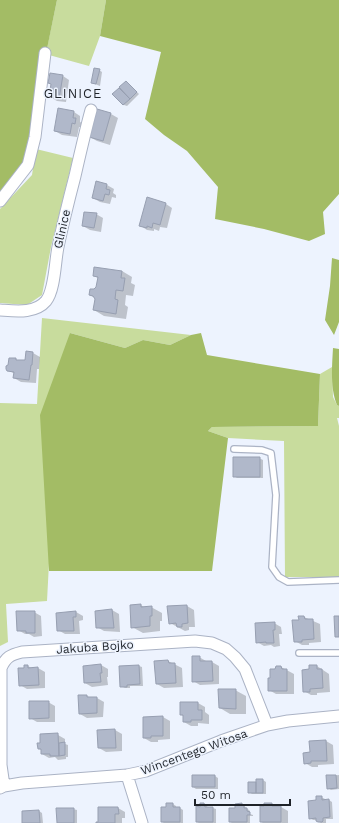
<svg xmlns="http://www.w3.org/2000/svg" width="339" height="823" viewBox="0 0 339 823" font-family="'Work Sans',sans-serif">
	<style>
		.green { fill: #c8dc9d }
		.forest { fill: #a3bc65 }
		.shadow { fill: #0003 }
		.building { fill: #b0b8ca; stroke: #979fb1 }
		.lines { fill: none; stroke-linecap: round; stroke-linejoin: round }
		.service-casing { stroke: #abb3c5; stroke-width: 8 }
		.minor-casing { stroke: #abb3c5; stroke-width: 13 }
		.service { stroke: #fff; stroke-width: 5.5 }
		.minor { stroke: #fff; stroke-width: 11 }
		.labels { text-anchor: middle; stroke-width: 3; stroke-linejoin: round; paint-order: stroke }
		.street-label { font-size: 12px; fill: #1f2329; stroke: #edf3fe }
		.neighbourhood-label { font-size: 13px; letter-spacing: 1px; fill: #1f2329; stroke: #edf3fe }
	</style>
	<rect width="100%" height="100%" fill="#edf3fe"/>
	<path class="green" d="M 57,0 L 106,0 L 100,36 L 89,66 L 49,55 L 47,48 Z
		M 36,149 L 73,158 L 51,247 L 42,295 L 27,305 L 0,303 L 0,209 L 32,175 Z
		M 42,318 L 191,335 L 170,345 L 143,340 L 125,348 L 70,333 L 49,563 L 47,601 L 6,604 L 8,642 L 0,646 L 0,403 L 37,404 Z
		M 332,367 L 333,397 L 337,405 L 339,406 L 339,418 L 337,418 L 339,426 L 339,577 L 285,577 L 284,441 L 228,438 L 208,431 L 212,427 L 318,426 L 320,374 Z"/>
	<path class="forest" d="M 0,0 L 57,0 L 24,161 L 0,192 Z
		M 106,0 L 339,0 L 339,194 L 323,212 L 325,234 L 309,241 L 264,229 L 215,219 L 218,187 L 187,151 L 164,135 L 145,119 L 161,52 L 100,36 Z
		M 332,258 L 339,260 L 339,322 L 334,335 L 325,320 L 330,286 Z
		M 70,333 L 125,348 L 143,340 L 170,345 L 191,335 L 201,333 L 207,355 L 320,374 L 318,426 L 212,427 L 208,431 L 228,438 L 212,571 L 49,571 L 40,415 Z
		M 333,348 L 339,349 L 339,406 L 337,405 C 330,388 332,367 333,348 Z"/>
	<path class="shadow" d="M 99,70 L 102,72 L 100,86 L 92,83 Z
		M 63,76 L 69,80 L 66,102 L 57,101 L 50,97 Z
		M 126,82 L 129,84 L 139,94 L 127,106 L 124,105 L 114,94 Z
		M 98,110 L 111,114 L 118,118 L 110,145 L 97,141 L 90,137 Z
		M 74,112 L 80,116 L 80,122 L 82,123 L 82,127 L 79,127 L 77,137 L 62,135 L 55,131 Z
		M 107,185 L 114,189 L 113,193 L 116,195 L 116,198 L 112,197 L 110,204 L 100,202 L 93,198 Z
		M 166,204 L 172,208 L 167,228 L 160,227 L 159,231 L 154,229 L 154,231 L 147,230 L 141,226 Z
		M 96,214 L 103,218 L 101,232 L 90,230 L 83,226 Z
		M 122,271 L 132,277 L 131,283 L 135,285 L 133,296 L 126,295 L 125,305 L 128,307 L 126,319 L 104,316 L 94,310 L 95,298 L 90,295 L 97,287 L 98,278 L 94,276 Z
		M 33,353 L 40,357 L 39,369 L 37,369 L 36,383 L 21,382 L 14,378 L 15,374 L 8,370 L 16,359 L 18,361 L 26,362 Z
		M 259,458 L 263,460 L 263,478 L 237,478 L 234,476 Z
		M 141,605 L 145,608 L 151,607 L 162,613 L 162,621 L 160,621 L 160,631 L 143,633 L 132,627 Z
		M 187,606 L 194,610 L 195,627 L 189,627 L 189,630 L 185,631 L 170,623 Z
		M 112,610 L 119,614 L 120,632 L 104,631 L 97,627 L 96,611 Z
		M 34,612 L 41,616 L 42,636 L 34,637 L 29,634 L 25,634 L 18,630 Z
		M 76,612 L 83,616 L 83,620 L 79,621 L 80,634 L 65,634 L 58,630 Z
		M 299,617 L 304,617 L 320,624 L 321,642 L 309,643 L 309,645 L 302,645 L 295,641 L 300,621 Z
		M 274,623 L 281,627 L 282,634 L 279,634 L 280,646 L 274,647 L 271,645 L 264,646 L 257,642 Z
		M 199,657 L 206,661 L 206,662 L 212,662 L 219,666 L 219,684 L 200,685 L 193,681 Z
		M 168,661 L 182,668 L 183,687 L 164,688 L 157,684 Z
		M 101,665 L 108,669 L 108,677 L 107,677 L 108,685 L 92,687 L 85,683 Z
		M 28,666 L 33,669 L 38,668 L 45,672 L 45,688 L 27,689 L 20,685 L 25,669 Z
		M 139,666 L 142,667 L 143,686 L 130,686 L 130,688 L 125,688 L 121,686 Z
		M 317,666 L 329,674 L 330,692 L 317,693 L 317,695 L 311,695 L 304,691 L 310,670 Z
		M 281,667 L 294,674 L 294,694 L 276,694 L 269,690 Z
		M 235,690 L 246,696 L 246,714 L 230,714 L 220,708 Z
		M 87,696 L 91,698 L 97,698 L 104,702 L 103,717 L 87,718 L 80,714 Z
		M 48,702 L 55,706 L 55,722 L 37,722 L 30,718 Z
		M 181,703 L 198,703 L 205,707 L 205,712 L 209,715 L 209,724 L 198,723 L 198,726 L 191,726 L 184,722 L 184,716 L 181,715 Z
		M 163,717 L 170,721 L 170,739 L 158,740 L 158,742 L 151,742 L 144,738 Z
		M 115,730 L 122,734 L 122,751 L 106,752 L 99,748 Z
		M 41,735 L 58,735 L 65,739 L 65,744 L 68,745 L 68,757 L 66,757 L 66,759 L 58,760 L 55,757 L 49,758 L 42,754 L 42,750 L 39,749 L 41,744 Z
		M 326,741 L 333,745 L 334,764 L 318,765 L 318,767 L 312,767 L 305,763 L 311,753 Z
		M 339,775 L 339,789 L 331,790 L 328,788 L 327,776 Z
		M 215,776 L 218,778 L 218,789 L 196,789 L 193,787 Z
		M 263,780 L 266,782 L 266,794 L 252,794 L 249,792 Z
		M 321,797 L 325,799 L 325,801 L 329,800 L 332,802 L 333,819 L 326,819 L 326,823 L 321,823 L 317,821 L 317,820 L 313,820 L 310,818 L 317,801 Z
		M 173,804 L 176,806 L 176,808 L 180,808 L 183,810 L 183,823 L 164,823 L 162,822 L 167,808 Z
		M 204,804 L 207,806 L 208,808 L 213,808 L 216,809 L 216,823 L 199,823 L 197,822 L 201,808 Z
		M 242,804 L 250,811 L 250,814 L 253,815 L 253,816 L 250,816 L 250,823 L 232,823 L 230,822 Z
		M 272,804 L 278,807 L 281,807 L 288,811 L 288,823 L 263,823 L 261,822 Z
		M 99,808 L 118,808 L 125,812 L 125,818 L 122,818 L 122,823 L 97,823 L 99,823 Z
		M 73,809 L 77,810 L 77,823 L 58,823 Z
		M 39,811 L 42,813 L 43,823 L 23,823 L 23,812 Z"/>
	<path class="building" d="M 94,68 L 100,69 L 96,84 L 91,83 Z
		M 50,73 L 63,75 L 59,99 L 49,97 L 51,84 L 48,83 Z
		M 126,81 L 137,92 L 130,99 L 119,87 Z
		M 119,88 L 130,99 L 123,105 L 112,94 Z
		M 58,108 L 74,111 L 73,118 L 76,118 L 75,124 L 72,123 L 70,134 L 54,131 Z
		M 97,109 L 111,113 L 103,141 L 89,137 Z
		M 96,181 L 107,184 L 106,189 L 110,190 L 109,195 L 105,194 L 103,201 L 92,198 Z
		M 147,197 L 166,203 L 160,225 L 153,223 L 152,228 L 147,226 L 147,228 L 139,226 Z
		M 84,212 L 97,213 L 94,228 L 82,226 Z
		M 94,267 L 122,271 L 121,278 L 125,278 L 123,291 L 116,290 L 115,299 L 118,300 L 116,314 L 93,310 L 95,299 L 93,296 L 89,295 L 90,289 L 94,289 L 96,287 L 98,277 L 93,276 Z
		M 26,351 L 33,352 L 32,365 L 31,365 L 29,380 L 13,378 L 14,372 L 7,371 L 6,369 L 6,366 L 8,365 L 9,358 L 16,358 L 16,360 L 25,360 Z
		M 233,457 L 260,457 L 260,477 L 233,477 Z
		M 141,604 L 141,607 L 152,606 L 152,616 L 150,616 L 150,626 L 131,628 L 130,605 Z
		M 187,605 L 188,623 L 182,624 L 182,627 L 177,627 L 176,623 L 169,624 L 167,606 Z
		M 112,609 L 114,628 L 96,628 L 95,611 Z
		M 16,611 L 35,611 L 35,633 L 26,633 L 26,631 L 17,631 Z
		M 76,611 L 76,617 L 73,617 L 74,631 L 57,631 L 56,613 Z
		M 298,616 L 304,616 L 305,619 L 313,619 L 314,639 L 302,640 L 302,642 L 294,642 L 292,620 L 299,620 Z
		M 334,616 L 339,616 L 339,637 L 335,637 Z
		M 275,622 L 275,630 L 273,630 L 274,643 L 266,643 L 266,642 L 256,643 L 255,623 Z
		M 192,656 L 200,656 L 200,661 L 212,661 L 213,681 L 192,682 Z
		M 168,660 L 169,663 L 175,663 L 176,683 L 156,684 L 154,661 Z
		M 101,664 L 102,673 L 100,673 L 101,682 L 84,683 L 83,666 Z
		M 24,665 L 28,665 L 28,668 L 38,667 L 39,685 L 19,686 L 18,668 L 24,668 Z
		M 139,665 L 140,684 L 127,685 L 127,687 L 120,687 L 119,666 Z
		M 309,665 L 317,665 L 317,669 L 322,669 L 323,688 L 310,689 L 310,692 L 303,692 L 302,670 L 309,669 Z
		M 276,666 L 281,666 L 282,669 L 287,669 L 287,691 L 268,691 L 268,678 L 270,678 L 270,669 L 275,669 Z
		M 218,689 L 236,689 L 236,709 L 219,708 Z
		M 78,695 L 87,695 L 87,697 L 97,697 L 97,713 L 79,714 Z
		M 29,701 L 49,701 L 49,718 L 29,719 Z
		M 180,702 L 198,702 L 198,710 L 202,710 L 202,720 L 191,720 L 191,722 L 183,722 L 183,715 L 180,715 Z
		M 163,716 L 163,736 L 151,736 L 151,738 L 143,738 L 143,717 Z
		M 115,729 L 116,748 L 98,748 L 97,730 Z
		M 58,733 L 59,756 L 50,756 L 50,754 L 41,754 L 41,749 L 38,749 L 37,743 L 40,743 L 40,734 Z
		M 326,740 L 327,761 L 311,761 L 311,763 L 304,764 L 303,753 L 310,752 L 309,741 Z
		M 65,742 L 65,755 L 59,756 L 59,743 Z
		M 192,775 L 215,775 L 215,787 L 192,787 Z
		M 326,775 L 336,775 L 337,788 L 327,789 Z
		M 256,779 L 263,779 L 263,793 L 256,793 Z
		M 248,782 L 256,782 L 256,793 L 248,793 Z
		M 316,796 L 322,796 L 322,800 L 329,799 L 330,817 L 323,818 L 323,821 L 322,822 L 318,822 L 316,821 L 316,818 L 309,819 L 308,801 L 316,800 Z
		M 166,803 L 173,803 L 173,807 L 180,807 L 180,822 L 161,822 L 161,807 L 166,807 Z
		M 200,803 L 204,803 L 205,807 L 213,807 L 213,822 L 196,822 L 196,806 L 200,807 Z
		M 242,803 L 242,805 L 244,805 L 244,808 L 247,808 L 247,811 L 250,812 L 250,815 L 247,815 L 247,822 L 229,822 L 229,808 L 235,808 L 235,804 Z
		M 264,803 L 272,803 L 272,806 L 281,806 L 281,822 L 260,822 L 260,806 L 264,806 Z
		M 98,807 L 118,807 L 119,814 L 115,814 L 115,823 L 96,823 L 96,822 L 98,822 Z
		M 56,808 L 74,808 L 74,823 L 57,823 Z
		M 39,810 L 40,823 L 22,823 L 22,811 Z"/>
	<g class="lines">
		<defs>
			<path id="service" d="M 234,449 L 262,450 L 271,453 L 276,495 L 272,567 L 279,577 L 288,582 L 339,580
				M 299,653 L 339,653"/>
			<path id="minor" d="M 0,201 L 28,165 L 35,137 L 45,53
				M 0,310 C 15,311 35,314 46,301 C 55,290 55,261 58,247 C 63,223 69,199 75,176 C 80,154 85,132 91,110
				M 127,775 L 142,823
				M 4,786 L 1,765 L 1,668 C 6,657 10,655 22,652 L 195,641 L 212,643 L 226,649 L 235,657 L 245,669 L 267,725
				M 0,788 L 4,786 L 22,783 L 127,775 L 146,771 L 221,741 L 267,725 L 288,721 L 339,716"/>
		</defs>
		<use href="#service" class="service-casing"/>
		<use href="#minor" class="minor-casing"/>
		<use href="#service" class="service"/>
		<use href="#minor" class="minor"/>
	</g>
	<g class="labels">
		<g class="street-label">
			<text transform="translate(62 229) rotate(-77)" y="4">Glinice</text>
			<text transform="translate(95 647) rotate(-4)" y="4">Jakuba Bojko</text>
			<text transform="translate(194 752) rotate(-20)" y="4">Wincentego Witosa</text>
		</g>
		<g class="neighbourhood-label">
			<text x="73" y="98">GLINICE</text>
		</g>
	</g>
	<path d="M195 799v6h95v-6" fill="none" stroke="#1f2329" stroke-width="2"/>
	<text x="201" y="799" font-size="12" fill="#1f2329" stroke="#edf3fe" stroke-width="3" paint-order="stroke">50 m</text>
</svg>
